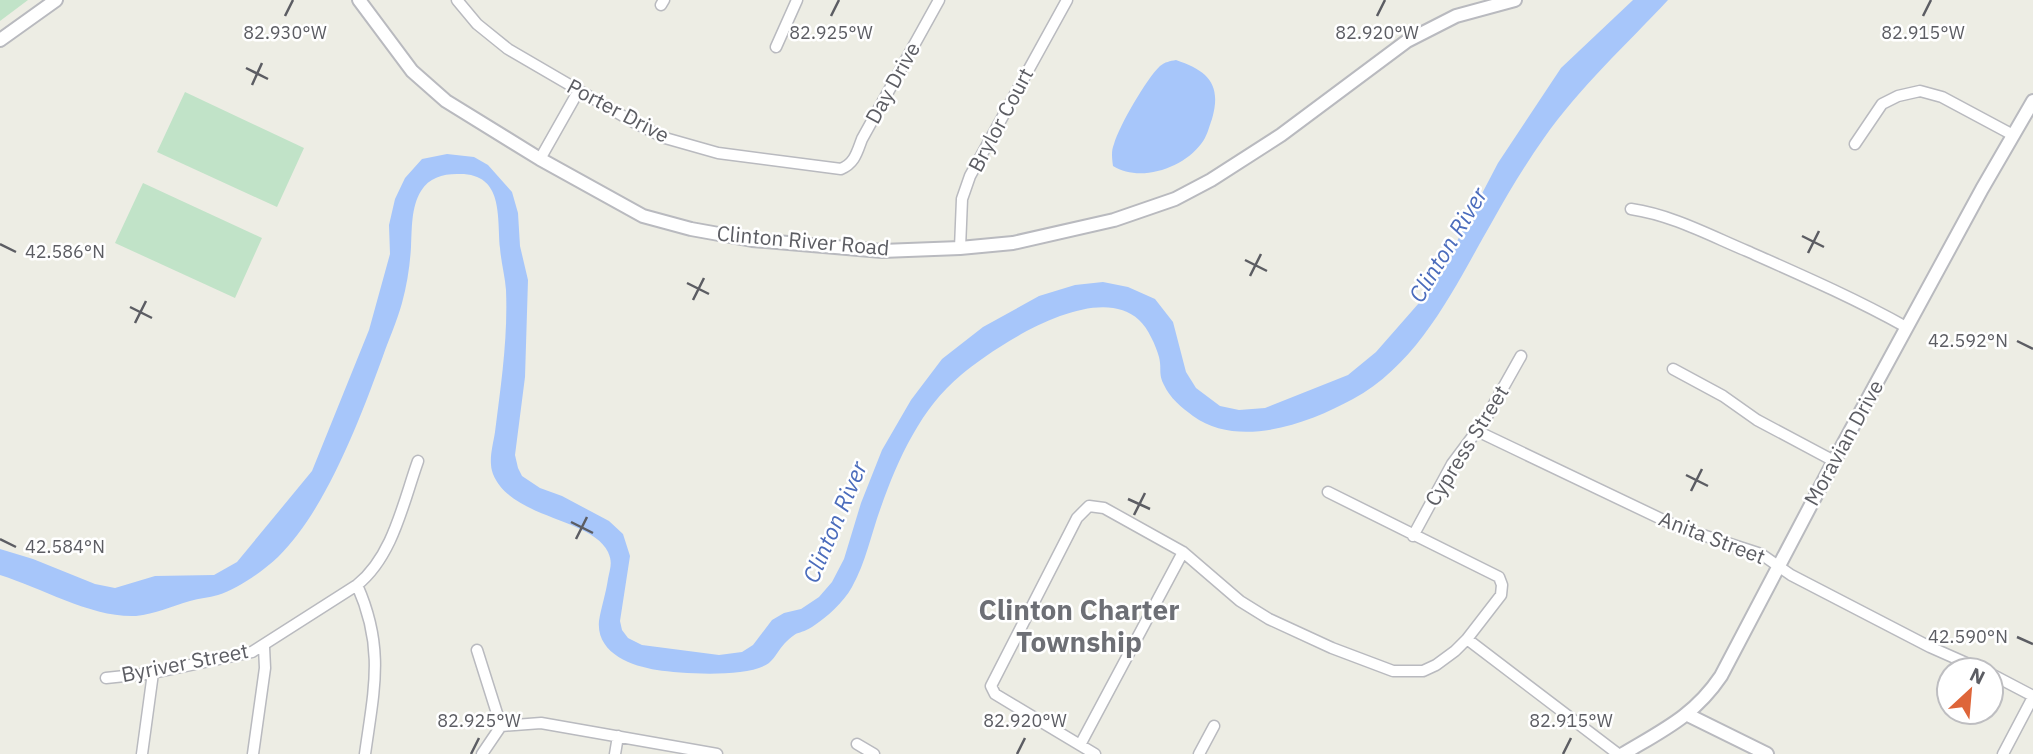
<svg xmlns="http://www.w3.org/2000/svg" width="2033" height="754" viewBox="0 0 2033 754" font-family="'IBM Plex Sans',sans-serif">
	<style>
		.green { fill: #c1e3c8 }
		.water { fill: #a7c6fa }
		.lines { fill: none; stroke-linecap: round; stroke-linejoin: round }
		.minor-casing { stroke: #b9babf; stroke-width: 13 }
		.tertiary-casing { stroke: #b9babf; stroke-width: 16 }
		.minor { stroke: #fff; stroke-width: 10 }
		.tertiary { stroke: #fff; stroke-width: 12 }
		.ticks { fill: none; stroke: #5c5d63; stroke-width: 2.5 }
		.labels { text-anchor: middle; stroke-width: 5; stroke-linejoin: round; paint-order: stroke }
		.street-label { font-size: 21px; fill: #5c5d63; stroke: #fff }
		.water-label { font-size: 23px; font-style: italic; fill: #4b6cbc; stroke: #fff }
		.district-label { font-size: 28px; font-weight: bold; fill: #6d6f75; stroke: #fff }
		.ticks-label { font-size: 18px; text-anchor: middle; fill: #5c5d63; stroke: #fff; stroke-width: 5; stroke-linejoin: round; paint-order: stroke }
	</style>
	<rect width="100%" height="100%" fill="#edede4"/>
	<path class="green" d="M 0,0 L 28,0 L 0,21 Z
		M 185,92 L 304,148 L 277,207 L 157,152 Z
		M 143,183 L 262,238 L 235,298 L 115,243 Z"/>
	<path class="water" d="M 1633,0 L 1668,0 C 1626,45 1580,87 1544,138 C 1525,165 1508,193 1492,222 C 1455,286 1421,362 1353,399 C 1307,424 1239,449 1193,416 C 1181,407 1170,398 1164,385 C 1158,373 1162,370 1159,357 C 1156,346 1148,328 1139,320 C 1096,280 997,345 961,375 C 921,408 898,459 881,507 C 871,534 866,562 852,587 C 843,603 827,617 812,627 C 794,637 802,628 787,641 C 780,647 776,657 769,663 C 749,678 683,674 657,670 C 631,666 596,653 599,621 C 601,608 606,593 608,579 C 610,568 613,563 608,552 C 592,518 511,519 493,474 C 488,461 493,445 495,432 C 501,385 508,338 506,290 C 505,276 501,262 500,248 C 497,216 504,172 457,174 C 442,174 429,178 421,191 C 411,207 412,229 411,247 C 410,265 407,285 402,303 C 397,321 389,339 383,356 C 360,419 326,510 278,557 C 263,571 238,589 218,595 C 209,598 199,598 190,601 C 172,606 155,614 136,616 C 92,618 42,588 0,575 L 0,549 L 33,559 L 95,584 L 115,588 L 155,576 L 214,575 L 237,562 L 312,471 L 369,330 L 390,254 L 389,225 L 395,199 L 405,178 L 422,159 L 447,154 L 474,157 L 488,165 L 512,192 L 518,213 L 520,246 L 528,280 L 525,377 L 515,455 L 518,468 L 522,476 L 540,488 L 562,496 L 609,521 L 623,534 L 630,556 L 620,621 L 622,630 L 628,638 L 642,645 L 719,655 L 742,652 L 753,645 L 772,620 L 784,613 L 801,609 L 819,597 L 832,582 L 844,559 L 861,503 L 882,450 L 911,400 L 942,359 L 983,327 L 1039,296 L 1075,285 L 1103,282 L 1128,287 L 1155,299 L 1173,322 L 1186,372 L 1196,388 L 1220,406 L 1239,410 L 1265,408 L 1348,375 L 1376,352 L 1433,287 L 1498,163 L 1561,68 Z
		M 1176,60 C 1208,71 1222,84 1212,119 C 1209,127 1207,137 1201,144 C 1183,168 1140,183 1113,166 C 1112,158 1111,151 1114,144 C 1119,126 1147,78 1160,66 C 1165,62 1170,61 1176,60 Z"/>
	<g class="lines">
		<defs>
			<path id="minor" d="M 457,0 L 477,24 L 508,49 L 635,123 L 665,138 L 718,153 L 841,169 C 855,163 857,152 862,139 L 939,0
				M 661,5 L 664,0
				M 776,47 L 797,0
				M 1855,144 L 1882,104 L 1898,96 L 1920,91 L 1942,97 L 2013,135
				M 540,159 L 579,90
				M 1631,209 C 1672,215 1709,235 1747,251 C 1801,275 1854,298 1906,327
				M 960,248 L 962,199 L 970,176 L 1067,0
				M 1673,369 L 1723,396 L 1757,420 L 1834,461
				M 1477,431 L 1678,527 L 1761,554 L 1791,575 L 1930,647 L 1982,670
				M 1413,536 L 1452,464 L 1485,420 L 1521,356
				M 357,585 C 385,648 374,689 365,754
				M 1467,639 L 1618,754
				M 477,650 L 501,726
				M 1991,674 L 2033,696
				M 106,678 L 153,673 L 252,652 L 357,585 C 393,556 403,503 418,461
				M 501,726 L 541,723 L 717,754
				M 857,744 L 874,754
				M 1080,745 L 1183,552
				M 142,754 L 153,673
				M 253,754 L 265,668 L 264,647
				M 482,754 L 501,726
				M 615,754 L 618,736
				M 1095,754 L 995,694 L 991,686 L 1077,518 L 1089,506 L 1104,508 L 1183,552 L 1240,601 L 1269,619 L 1332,648 L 1393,671 L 1423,671 L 1436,665 L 1455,651 L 1467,639 L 1501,595 L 1502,585 L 1499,577 L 1328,492
				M 1199,754 L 1214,726
				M 2003,754 L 2033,697"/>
			<path id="tertiary" d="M 359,0 L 412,71 L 446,101 L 540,159 L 643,216 L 691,229 L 752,240 L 882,251 L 960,248 L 1013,243 L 1114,220 L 1175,199 L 1211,180 L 1281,135 L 1407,41 L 1456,16 L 1515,0
				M 0,40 L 56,0
				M 1688,715 L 1767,754
				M 1623,754 C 1663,730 1694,716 1721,676 L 1834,461 L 1982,189 L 2033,101"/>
		</defs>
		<use href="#minor" class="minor-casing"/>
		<use href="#tertiary" class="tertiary-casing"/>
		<use href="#minor" class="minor"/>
		<use href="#tertiary" class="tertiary"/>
	</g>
	<path class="ticks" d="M 285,16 L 293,0M 831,16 L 839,0M 1377,16 L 1385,0M 1923,16 L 1931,0M 246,68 L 268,79M 252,85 L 262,63M 1802,236 L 1824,247M 0,244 L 16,252M 1808,253 L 1819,231M 1245,260 L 1267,271M 1250,276 L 1261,254M 687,283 L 709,294M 693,300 L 704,278M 130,307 L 152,318M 135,323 L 146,301M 2017,341 L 2033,349M 1686,475 L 1708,486M 1691,491 L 1702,469M 1128,499 L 1150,509M 1134,515 L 1145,493M 571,522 L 593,533M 0,539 L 16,547M 576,539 L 587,517M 2017,637 L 2033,644M 471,754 L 479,738M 1017,754 L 1025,738M 1563,754 L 1571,738"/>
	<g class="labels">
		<g class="street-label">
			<text transform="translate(893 83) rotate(-61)" y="7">Day Drive</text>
			<text transform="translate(618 111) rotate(28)" y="7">Porter Drive</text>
			<text transform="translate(1001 120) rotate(-62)" y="7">Brylor Court</text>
			<text transform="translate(803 241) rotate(5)" y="7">Clinton River Road</text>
			<text transform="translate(1844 443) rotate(-61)" y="7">Moravian Drive</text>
			<text transform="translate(1467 446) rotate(-58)" y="7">Cypress Street</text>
			<text transform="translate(1712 538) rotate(21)" y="7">Anita Street</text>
			<text transform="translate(185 663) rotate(-11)" y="7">Byriver Street</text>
		</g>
		<g class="water-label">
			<text transform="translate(1448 245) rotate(-59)" y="8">Clinton River</text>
			<text transform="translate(835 522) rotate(-67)" y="8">Clinton River</text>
		</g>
		<g class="district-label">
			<text x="1079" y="620">Clinton Charter<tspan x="1079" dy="32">Township</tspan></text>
		</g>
	</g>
	<g class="ticks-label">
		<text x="285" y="39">82.930°W</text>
		<text x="831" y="39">82.925°W</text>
		<text x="1377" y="39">82.920°W</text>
		<text x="1923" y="39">82.915°W</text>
		<text x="65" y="258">42.586°N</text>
		<text x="1968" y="347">42.592°N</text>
		<text x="65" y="553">42.584°N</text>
		<text x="1968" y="643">42.590°N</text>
		<text x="479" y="727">82.925°W</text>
		<text x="1025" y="727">82.920°W</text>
		<text x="1571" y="727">82.915°W</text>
	</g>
	<g transform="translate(1970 691) rotate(26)"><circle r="33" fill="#ffffff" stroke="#bebec1" stroke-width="2"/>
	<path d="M0-5L12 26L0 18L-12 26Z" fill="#de6539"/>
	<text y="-10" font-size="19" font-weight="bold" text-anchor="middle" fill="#5c5d63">N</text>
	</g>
</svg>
